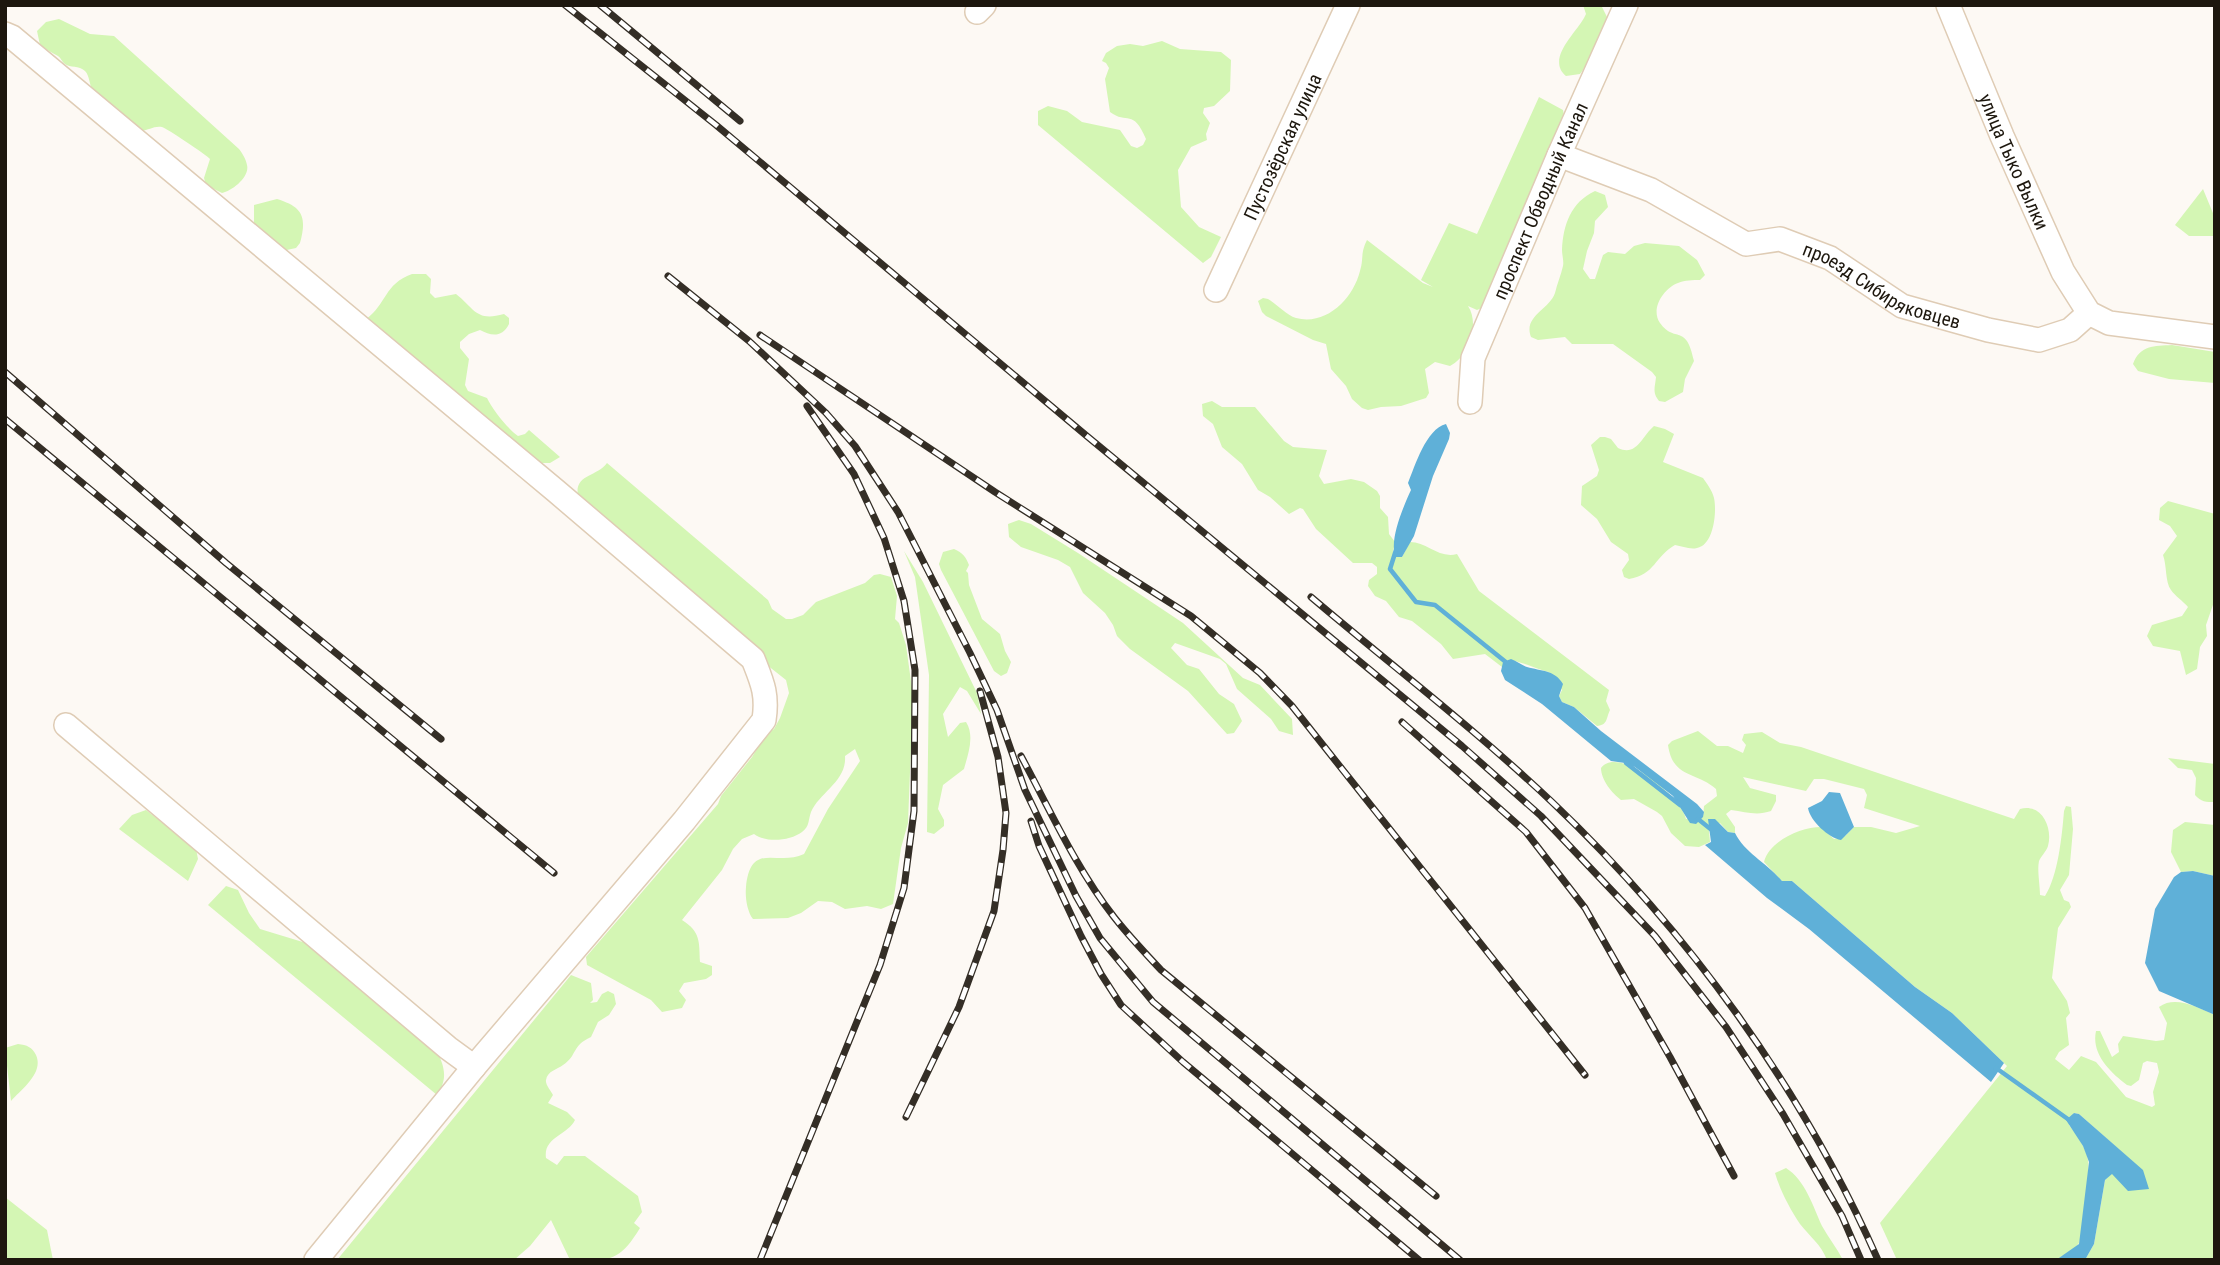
<svg xmlns="http://www.w3.org/2000/svg" width="2220" height="1265" viewBox="0 0 2220 1265" font-family="'Roboto Condensed',sans-serif">
	<style>
		.green { fill: #d4f6b4 }
		.water { fill: #5fb0d8 }
		.lines { fill: none; stroke-linecap: round; stroke-linejoin: round }
		.stream { stroke: #5fb0d8; stroke-width: 4.5 }
		.minor-casing { stroke: #dfccb5; stroke-width: 26 }
		.minor { stroke: #fff; stroke-width: 23 }
		.rail-casing { stroke: #342e26; stroke-width: 7 }
		.rail { stroke: #fff; stroke-width: 4.5; stroke-dasharray: 13; stroke-linecap: butt }
		.labels { text-anchor: middle; stroke-width: 7; stroke-linejoin: round; paint-order: stroke }
		.street-label { font-size: 19px; fill: #1d170e; stroke: #fff }
	</style>
	<rect width="100%" height="100%" fill="#fdf9f4"/>
	<path class="green" d="M 1583,5 L 1601,5 L 1609,21 L 1583,70 L 1580,74 L 1566,76 C 1546,59 1575,34 1584,18 L 1586,14 Z
		M 59,19 L 90,34 L 114,36 L 239,149 C 242,153 246,159 247,165 C 250,177 232,191 222,193 L 206,185 L 204,178 L 210,159 C 207,155 166,128 162,127 C 152,125 145,134 136,129 C 127,123 123,111 114,106 C 107,102 98,98 93,91 C 89,85 90,76 85,71 C 79,65 70,68 65,64 C 62,62 61,58 58,56 C 51,52 45,49 40,45 L 37,31 L 46,22 Z
		M 1162,41 L 1180,49 L 1221,52 L 1231,60 L 1230,91 L 1214,106 L 1204,108 L 1203,113 L 1210,123 L 1206,134 L 1207,140 L 1191,147 L 1178,170 L 1181,207 L 1199,227 L 1221,237 L 1211,257 L 1203,263 L 1038,125 L 1038,111 L 1048,106 L 1067,111 L 1082,122 L 1120,130 L 1131,146 L 1137,148 L 1143,145 L 1146,139 C 1133,108 1127,125 1110,112 L 1105,79 L 1109,68 L 1106,63 L 1102,61 L 1106,53 L 1117,46 L 1130,44 L 1143,46 Z
		M 1539,97 L 1563,110 L 1565,120 L 1484,307 L 1477,310 L 1468,306 C 1480,324 1469,357 1450,366 L 1435,362 L 1425,369 L 1429,393 L 1426,398 L 1401,406 L 1381,407 L 1368,410 L 1362,408 L 1352,399 L 1346,386 L 1331,369 L 1326,344 L 1313,340 L 1266,316 L 1262,312 L 1258,301 L 1263,298 L 1268,299 C 1277,304 1286,315 1296,318 C 1326,326 1353,299 1360,271 C 1364,258 1360,254 1367,240 L 1423,283 L 1433,287 L 1421,280 L 1449,223 L 1477,234 Z
		M 2203,189 L 2215,218 L 2215,236 L 2189,236 L 2175,225 Z
		M 1595,191 L 1605,195 L 1608,207 L 1595,221 L 1594,233 L 1587,251 L 1583,269 L 1590,279 L 1595,279 L 1603,255 L 1608,252 L 1625,254 L 1634,246 L 1645,243 L 1679,246 L 1697,260 L 1705,275 L 1700,280 C 1693,280 1685,280 1678,283 C 1664,288 1650,309 1660,323 C 1675,344 1686,322 1694,361 L 1685,379 L 1683,392 L 1665,402 L 1659,401 C 1652,392 1655,388 1656,377 L 1652,372 L 1613,344 L 1572,344 L 1565,337 L 1538,340 L 1531,337 C 1523,316 1549,310 1555,293 C 1557,284 1561,275 1563,266 C 1564,261 1562,255 1562,250 C 1563,225 1571,202 1595,191 Z
		M 277,199 C 303,207 307,217 300,243 L 296,248 L 282,251 L 254,225 L 254,205 Z
		M 412,274 L 426,274 L 431,279 L 430,293 L 435,298 L 456,294 C 475,309 476,322 504,314 L 509,318 L 509,324 C 502,338 491,336 480,330 L 469,334 L 460,342 L 460,348 L 469,359 L 465,385 L 468,391 L 487,398 C 492,409 508,429 518,436 L 525,434 L 529,430 L 560,457 L 550,463 L 538,463 L 366,319 C 387,304 384,284 412,274 Z
		M 2172,345 L 2215,352 L 2215,383 L 2169,379 L 2138,371 L 2133,364 C 2140,345 2154,346 2172,345 Z
		M 1212,401 L 1222,407 L 1255,407 L 1284,441 L 1293,447 L 1327,450 L 1319,476 L 1324,484 L 1351,479 L 1364,482 L 1377,491 L 1380,496 L 1380,508 L 1388,517 L 1389,534 L 1395,542 L 1393,552 L 1402,557 L 1410,542 C 1427,542 1439,559 1457,554 L 1479,591 L 1609,690 L 1606,701 L 1610,710 C 1606,718 1608,725 1597,726 L 1574,707 L 1562,702 L 1559,696 L 1562,690 L 1549,672 C 1537,669 1515,659 1507,660 L 1502,667 L 1485,654 L 1453,659 L 1441,644 L 1412,621 L 1399,617 L 1386,601 L 1375,596 L 1368,586 L 1369,580 L 1377,574 L 1377,567 L 1372,563 L 1353,563 L 1316,529 L 1303,509 L 1300,508 L 1289,514 L 1270,497 L 1258,490 L 1242,464 L 1222,447 L 1213,424 L 1203,416 L 1202,404 Z
		M 1654,426 L 1665,429 L 1674,434 L 1663,462 L 1703,478 C 1707,484 1712,490 1714,498 C 1717,511 1714,545 1697,548 C 1690,550 1682,546 1675,545 C 1655,556 1655,575 1629,579 L 1624,577 L 1622,570 L 1629,560 L 1628,554 L 1611,542 L 1597,519 L 1581,505 L 1582,486 L 1597,476 L 1599,470 L 1591,445 L 1600,437 L 1605,437 L 1611,439 L 1618,448 C 1637,457 1642,436 1654,426 Z
		M 607,463 L 768,600 L 772,609 L 786,619 L 792,619 L 803,615 L 816,602 L 865,583 L 874,575 L 880,574 L 891,577 L 897,596 L 895,619 L 899,623 L 906,645 L 913,696 L 908,823 L 901,848 L 893,904 L 881,909 L 867,906 L 845,909 L 832,902 L 818,901 L 801,913 L 788,918 L 753,919 C 747,911 745,897 746,887 C 751,840 777,867 804,854 L 828,809 L 860,761 L 855,749 L 845,756 C 847,781 820,792 811,812 C 808,820 810,826 802,832 C 790,841 766,843 754,834 L 742,839 L 733,849 L 722,870 L 682,920 C 701,932 699,942 700,962 L 712,966 L 712,975 L 706,979 L 684,983 L 679,991 L 686,1000 L 682,1008 L 662,1012 L 651,1000 L 587,965 L 586,957 L 718,804 L 721,796 L 752,757 L 766,734 L 774,729 L 780,718 L 789,693 L 786,680 L 753,654 L 578,496 C 574,474 597,477 607,463 Z
		M 2168,501 L 2215,514 L 2215,599 L 2206,625 L 2207,636 L 2200,647 L 2197,669 L 2186,675 L 2180,651 L 2153,646 L 2147,636 L 2152,625 L 2182,616 L 2188,607 C 2183,601 2175,596 2171,590 C 2165,582 2167,566 2163,555 L 2177,536 L 2170,526 L 2159,520 L 2160,508 Z
		M 1019,520 L 1031,524 L 1078,553 L 1183,623 L 1243,678 L 1260,685 L 1292,719 L 1293,735 L 1279,731 L 1271,719 L 1237,689 L 1226,664 L 1220,659 L 1175,643 L 1171,648 L 1187,665 L 1199,669 L 1219,694 L 1234,704 L 1242,721 L 1234,733 L 1227,734 L 1188,691 L 1130,649 L 1117,636 L 1113,625 L 1105,613 L 1083,593 L 1070,567 L 1058,560 L 1021,547 L 1009,537 L 1008,524 Z
		M 954,549 C 963,553 966,557 969,565 L 966,571 L 968,573 L 969,585 L 982,619 L 1000,634 L 1005,651 L 1011,662 L 1007,673 L 1001,676 L 994,671 L 941,570 L 939,564 L 943,552 Z
		M 904,551 L 923,582 L 977,693 L 981,714 L 967,691 L 960,687 L 943,714 L 948,737 L 960,723 L 966,722 C 975,736 968,754 964,769 L 943,785 L 938,809 L 944,820 L 944,826 L 934,834 L 927,832 L 929,675 L 915,577 Z
		M 1698,731 L 1717,746 L 1728,746 L 1743,753 L 1746,745 L 1742,740 L 1744,734 L 1762,732 L 1780,743 L 1801,747 L 2014,819 L 2020,809 C 2042,803 2053,828 2048,846 C 2046,852 2041,856 2039,861 C 2037,870 2040,885 2040,895 L 2045,896 C 2058,876 2062,836 2064,811 L 2066,806 L 2071,807 L 2073,829 L 2069,875 L 2060,890 L 2064,900 L 2069,902 L 2071,907 L 2058,928 L 2052,978 L 2067,1001 L 2070,1013 L 2066,1018 L 2069,1045 L 2059,1052 L 2055,1059 L 2069,1070 L 2081,1056 L 2096,1062 L 2126,1097 L 2152,1107 L 2155,1105 L 2153,1092 L 2159,1072 L 2157,1063 L 2147,1061 L 2143,1063 L 2139,1080 L 2131,1086 L 2127,1085 C 2110,1072 2091,1054 2096,1031 L 2100,1031 L 2112,1057 L 2119,1052 L 2118,1044 L 2123,1036 L 2156,1041 L 2164,1040 L 2167,1023 L 2159,1007 C 2176,995 2198,1008 2215,1015 L 2215,1260 L 2085,1260 L 2094,1244 L 2105,1180 L 2112,1173 L 2142,1170 L 2079,1114 L 2074,1113 L 2069,1125 C 2077,1135 2086,1148 2088,1160 C 2090,1170 2084,1234 2079,1243 C 2075,1251 2063,1255 2056,1260 L 1897,1260 L 1880,1223 L 2007,1066 L 1952,1013 L 1915,987 L 1792,881 L 1782,881 L 1764,862 C 1769,841 1801,827 1821,827 L 1834,839 L 1845,836 L 1854,827 L 1871,827 L 1896,833 L 1920,826 L 1864,808 L 1867,795 L 1864,789 L 1824,779 L 1814,779 L 1806,791 L 1743,777 L 1750,788 L 1776,795 L 1776,801 L 1771,811 C 1757,816 1746,812 1731,810 L 1726,814 L 1735,827 L 1735,833 L 1728,832 L 1720,823 L 1709,831 L 1710,842 L 1699,847 L 1685,846 L 1671,833 L 1662,816 L 1657,812 L 1634,799 L 1621,800 C 1612,793 1601,780 1601,768 C 1619,744 1683,799 1686,819 L 1703,817 L 1704,806 L 1717,796 L 1716,789 C 1696,771 1673,779 1668,745 L 1672,741 Z
		M 2168,758 L 2215,764 L 2215,802 C 2206,802 2201,802 2195,795 L 2196,778 L 2192,770 L 2178,768 Z
		M 146,810 L 196,849 L 198,859 L 188,881 L 119,829 L 132,815 Z
		M 2185,822 L 2215,825 L 2215,876 L 2193,871 L 2181,872 L 2171,852 L 2173,830 Z
		M 226,886 L 238,890 L 249,913 L 260,929 L 306,943 L 435,1048 C 444,1064 449,1078 437,1095 L 208,905 Z
		M 571,975 L 591,983 L 593,1000 L 590,1003 L 597,1002 L 602,994 L 608,991 L 614,994 L 616,1004 L 609,1015 L 598,1022 L 591,1037 C 571,1046 578,1055 563,1065 C 558,1069 547,1071 546,1080 C 545,1084 551,1091 553,1095 L 548,1103 L 567,1112 L 575,1120 C 568,1135 543,1137 546,1158 L 557,1165 L 564,1156 L 585,1156 L 638,1196 L 642,1212 L 634,1223 L 640,1228 C 618,1264 609,1260 570,1260 L 551,1220 L 530,1246 L 514,1260 L 337,1260 Z
		M 18,1044 C 27,1045 32,1047 36,1055 C 44,1073 22,1089 11,1101 L 5,1048 Z
		M 1786,1168 C 1805,1180 1813,1206 1822,1226 C 1828,1237 1837,1248 1843,1260 L 1827,1260 C 1821,1244 1810,1237 1800,1224 C 1790,1209 1780,1190 1775,1173 Z
		M 5,1197 L 47,1230 L 53,1260 L 5,1260 Z"/>
	<path class="water" d="M 1446,424 L 1450,433 L 1449,439 L 1433,476 L 1414,536 L 1402,557 L 1396,557 C 1388,542 1404,505 1411,490 L 1408,483 C 1415,466 1426,429 1446,424 Z
		M 1511,659 C 1517,661 1521,665 1527,667 C 1541,671 1555,670 1563,684 L 1559,696 L 1562,702 L 1574,707 L 1601,731 L 1697,804 L 1704,812 L 1703,817 L 1696,824 L 1690,823 L 1673,796 L 1635,767 L 1625,763 L 1611,761 L 1542,704 L 1505,680 L 1501,671 L 1503,662 Z
		M 1829,792 L 1840,793 L 1854,827 L 1841,840 C 1829,838 1810,821 1808,808 L 1822,801 Z
		M 1708,819 L 1715,819 L 1728,832 L 1735,833 C 1745,853 1767,863 1782,881 L 1792,881 L 1915,987 L 1952,1013 L 2004,1063 L 1991,1082 L 1809,929 L 1767,898 L 1705,845 L 1711,842 Z
		M 2193,871 L 2215,876 L 2215,1015 L 2159,991 L 2145,963 L 2155,909 L 2174,877 L 2181,872 Z
		M 2074,1113 L 2079,1114 L 2143,1170 L 2149,1189 L 2128,1191 L 2112,1174 L 2105,1180 L 2094,1244 L 2085,1260 L 2056,1260 L 2079,1244 L 2089,1162 L 2083,1146 L 2066,1120 Z"/>
	<g class="lines">
		<path class="stream" d="M 1396,550 L 1390,569 L 1416,602 L 1435,605 L 1507,663
			M 1626,763 L 1680,805
			M 1698,819 L 1713,831
			M 1996,1068 L 2072,1122"/>
		<defs>
			<g id="minor">
				<path id="s1" d="M 1948,5 L 2002,136 L 2063,272 L 2089,313 L 2109,323 L 2215,337"/>
				<path d="M 977,12 L 984,5"/>
				<path d="M 5,34 L 12,37 L 556,491 L 753,659 C 762,682 768,694 764,720 L 684,821 L 474,1067 L 316,1260"/>
				<path id="s2" d="M 1559,155 L 1651,190 L 1746,244 L 1780,239 L 1830,258 L 1902,306 L 1988,330 L 2039,340 L 2070,330 L 2089,313"/>
				<path id="s3" d="M 1216,290 L 1348,5"/>
				<path id="s4" d="M 1470,402 L 1473,358 L 1559,155 L 1626,5"/>
				<path d="M 66,725 L 448,1048 L 474,1067"/>
			</g>
		</defs>
		<use href="#minor" class="minor-casing"/>
		<use href="#minor" class="minor"/>
		<defs>
			<path id="rail" d="M 565,5 L 716,125 L 1088,437 L 1462,746 L 1541,816 L 1655,936 L 1726,1027 L 1783,1114 L 1842,1216 L 1861,1260
				M 600,5 L 740,121
				M 668,276 L 749,341 L 826,413 L 855,446 L 898,512 L 970,653 L 997,710 L 1025,790 L 1076,896 L 1100,938 L 1153,1002 L 1460,1260
				M 760,335 L 995,492 L 1191,616 L 1260,673 L 1292,706 L 1585,1075
				M 5,372 L 226,563 L 441,739
				M 5,419 L 554,873
				M 1311,597 C 1391,665 1476,730 1552,802 C 1688,931 1802,1088 1878,1260
				M 1402,722 L 1526,832 L 1585,908 L 1670,1057 L 1734,1176
				M 1021,756 C 1050,810 1076,868 1114,917 C 1128,935 1145,953 1161,970 L 1436,1196
				M 1031,821 L 1039,846 L 1081,936 L 1101,974 L 1121,1005 L 1183,1062 L 1419,1260
				M 906,1117 L 959,1007 L 994,911 L 1003,850 L 1006,813 L 998,757 L 980,691
				M 760,1260 L 880,965 L 904,888 L 914,811 L 915,670 L 904,601 L 884,538 L 854,474 L 807,406"/>
		</defs>
		<use href="#rail" class="rail-casing"/>
		<use href="#rail" class="rail"/>
	</g>
	<g class="labels">
		<g class="street-label">
			<text dy="7" stroke="none"><textPath href="#s3" startOffset="158">Пустозёрская улица</textPath></text>
			<text dy="7" stroke="none"><textPath href="#s1" startOffset="170">улица Тыко Вылки</textPath></text>
			<text dy="7" stroke="none"><textPath href="#s4" startOffset="215">проспект Обводный Канал</textPath></text>
			<text dy="7" stroke="none"><textPath href="#s2" startOffset="355">проезд Сибиряковцев</textPath></text>
		</g>
	</g>
	<rect width="2220" height="1265" fill="none" stroke="#1d170e" stroke-width="14"/>
</svg>
